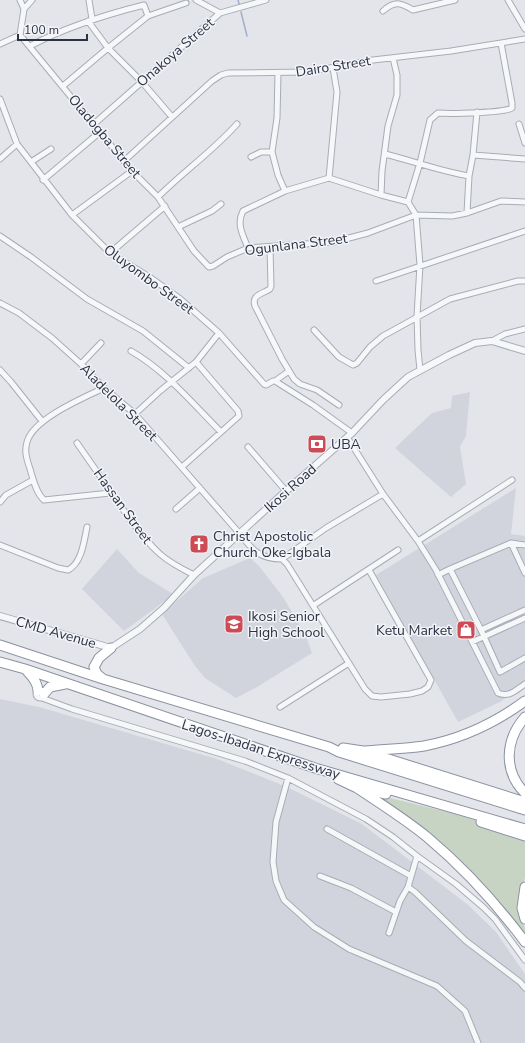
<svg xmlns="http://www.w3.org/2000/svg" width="525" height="1043" viewBox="0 0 525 1043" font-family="'Nunito Sans',sans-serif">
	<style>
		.built { fill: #d1d4dd }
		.green { fill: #c7d4c4 }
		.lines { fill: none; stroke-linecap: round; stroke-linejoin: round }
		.stream { stroke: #9fb0ca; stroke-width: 1.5 }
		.minor-casing { stroke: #a8acb5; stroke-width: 7 }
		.tertiary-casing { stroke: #a8acb5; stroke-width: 8 }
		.motorway-casing { stroke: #8a92a1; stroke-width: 11 }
		.minor { stroke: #f6f7f9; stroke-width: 5 }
		.tertiary { stroke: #f6f7f9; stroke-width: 6 }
		.motorway { stroke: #fff; stroke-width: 9 }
		.labels { text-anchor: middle; stroke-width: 3; stroke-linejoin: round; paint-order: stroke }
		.street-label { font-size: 14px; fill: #2b3243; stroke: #f3f4f8 }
		.poi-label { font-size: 14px; fill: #2b3243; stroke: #f3f4f8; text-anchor: start }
	</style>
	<rect width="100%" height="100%" fill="#e3e5eb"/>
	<path class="built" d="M 470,392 L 466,436 L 460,447 L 466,484 L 451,497 L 395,448 L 432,413 L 451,408 L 452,396 Z
		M 516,488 L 511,534 L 525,536 L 525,685 L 500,702 L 458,722 L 376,575 Z
		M 117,549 L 139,573 L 173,594 L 157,607 L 124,631 L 82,589 Z
		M 250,558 L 259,566 L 283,597 L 305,634 L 312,653 L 257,687 L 236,698 L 205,678 L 195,666 L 162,614 L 203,578 Z
		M 0,699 L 39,707 L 217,759 L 287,787 L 362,824 L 467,904 L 496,932 L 525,974 L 525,1043 L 0,1043 Z"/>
	<path class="green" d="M 378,795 L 455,814 L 512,832 L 525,839 L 525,878 L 519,894 L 518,909 L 525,928 L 525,936 L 487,889 L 376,797 Z"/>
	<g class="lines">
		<path class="stream" d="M 238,0 L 240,7
			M 241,12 L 247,36"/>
		<defs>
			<path id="minor" d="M 20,0 L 24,9 L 20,35 L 132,171 L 158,197 L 194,251 L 209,267 L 213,266 L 227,257 L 248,248 L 334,242 L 368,233 L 416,215 L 452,216 L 467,213 L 501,201 L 525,202
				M 89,0 L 92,19
				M 196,0 L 220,13
				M 508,0 L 525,29
				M 24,9 L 32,0
				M 383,11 C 394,1 400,2 413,10 L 455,0
				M 88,21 L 108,48 L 142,82 L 172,117
				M 0,44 L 20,35
				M 30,46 C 66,27 104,15 144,5 L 148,16
				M 278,73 L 277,118 L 272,152 L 278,175 L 285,191
				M 63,86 L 108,48 L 148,16 L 186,3
				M 0,99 L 17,144 L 72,215 L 110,253 L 151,278 L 179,298 L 219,333 L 264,384 L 266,385 L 273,381 L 275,381 L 313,405 L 352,433
				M 94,124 L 220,13 L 266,0
				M 519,124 L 525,143
				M 385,154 C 413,161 440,171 469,176
				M 473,155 L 525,159
				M 251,157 L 261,152 L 272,152
				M 0,159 L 17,144
				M 124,161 L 212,81 L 221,75 L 228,73 L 308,72 L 373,60 L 451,51 L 525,39
				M 31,162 L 51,149
				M 329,178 L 337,92 L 333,68
				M 43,180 L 100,132
				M 381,195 L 382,171 L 388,126 L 397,95 L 397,75 L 393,58
				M 158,197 C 183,172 213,151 237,124
				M 408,202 L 420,163 L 430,120 L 438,113 C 451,114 503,113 512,108 L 512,103 L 501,43
				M 467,213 L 469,176 L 473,155 L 477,112
				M 72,215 L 132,171
				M 178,227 L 212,211 L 221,204
				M 0,236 L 31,257 L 87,299 L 143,331 L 189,368
				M 270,247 L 271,286 L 270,289 C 262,294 251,295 255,306 L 282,359 L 294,379 L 300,384 L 317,390 L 339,405
				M 248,248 C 243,235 236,224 243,211 L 285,191 L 329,178 L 381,195 L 408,202 L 416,215 L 420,265 L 417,316 L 418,350 L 420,370
				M 110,253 L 165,206
				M 376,281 L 525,231
				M 0,303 L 19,313 L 52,338 L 81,364 L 104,388 L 135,414 L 240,534 C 252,550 260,559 282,559 L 287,564 L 365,689 L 372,696 L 381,697 L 410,694 L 422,691 L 428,687 L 431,680 L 369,570
				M 314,330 L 339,357 L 353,365 L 357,363 L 370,347 L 383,336 L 450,299 L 518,281 L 525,281
				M 492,341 L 505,334 L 525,329
				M 131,351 C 166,371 193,404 221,432
				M 81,364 L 101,343
				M 0,370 L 11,382 L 42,421
				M 275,381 L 289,371
				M 104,388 C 83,398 33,419 27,442 C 24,451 27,460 30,469 C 33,479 36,493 44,500 L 110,493
				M 135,414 L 160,391 L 196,362 L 219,333
				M 347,437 L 383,494 L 418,541 L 436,570 L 498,693 C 509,698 516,690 525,684
				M 77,443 L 102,479 L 110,493 L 114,497 C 128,516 142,538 160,554 C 170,563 182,569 194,575
				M 248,447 L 286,491
				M 182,467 L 239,416 L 238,411 L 196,362
				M 0,502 L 6,495 L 33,480
				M 176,509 L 200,488
				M 418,541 L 512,480
				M 511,543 L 525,573
				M 0,545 L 58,568 L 68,570 C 82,563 84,541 87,527
				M 282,559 L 326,528 L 383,494
				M 450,569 L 481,630 L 500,672 L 525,658
				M 438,575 L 450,569 L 511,543 L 525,545
				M 314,605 L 398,550
				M 481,630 L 525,610
				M 472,642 L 525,618
				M36 694a4 4 0 1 1 8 0a4 4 0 1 1-8 0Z
				M 42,698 L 72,709 L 245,761 L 288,778 L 366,819 L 393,837 L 417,856 L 456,884 L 483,907 L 495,919 L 525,960
				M 280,707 L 349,663
				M 288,778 L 276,822 L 273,862 L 276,881 L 284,900 L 314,927 L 349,949 L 437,986 L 465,1011 L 478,1043
				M 327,829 L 411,876
				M 320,876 L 351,888 L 396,912
				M 408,887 L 415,892 L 466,941 L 520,982 L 525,988
				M 389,933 L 400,901 L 408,887 L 417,856"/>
			<path id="tertiary" d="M 0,616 L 111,648 L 140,629 L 164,608 L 194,575 L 286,491 L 352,433 L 383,400 L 408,377 L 449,355 L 475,343 L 492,341 L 525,351"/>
			<path id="motorway" d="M 0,645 L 103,679 L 329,747 L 339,752 L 525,810
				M 0,662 L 25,669 L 315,768 L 525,829
				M 27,671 C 32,676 38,683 38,691
				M 102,678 L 97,674 L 94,667 L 99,658 L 111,648
				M 44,694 L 50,687 L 65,684
				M 525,717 C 505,740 503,771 525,793
				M 343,748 L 363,751 L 525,802
				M 365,751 C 384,749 404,749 424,746 C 461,739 495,723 525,701
				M 338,779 L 357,788 L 386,794
				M 357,788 C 381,804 405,819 427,837 C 464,868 496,903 525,942
				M 481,822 L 525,836
				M 525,887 L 522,908 L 525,919"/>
		</defs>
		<use href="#minor" class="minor-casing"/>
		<use href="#tertiary" class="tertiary-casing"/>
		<use href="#motorway" class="motorway-casing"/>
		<use href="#minor" class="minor"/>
		<use href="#tertiary" class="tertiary"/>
		<use href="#motorway" class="motorway"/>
	</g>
	<defs>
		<symbol id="bank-square" viewBox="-11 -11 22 22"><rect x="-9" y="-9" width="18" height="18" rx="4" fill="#cd4b54" stroke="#f3f4f8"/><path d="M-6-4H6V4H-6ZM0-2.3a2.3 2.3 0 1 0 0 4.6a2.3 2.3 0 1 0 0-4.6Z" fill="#fff"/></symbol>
		<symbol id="church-square" viewBox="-11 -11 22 22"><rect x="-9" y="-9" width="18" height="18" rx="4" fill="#cd4b54" stroke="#f3f4f8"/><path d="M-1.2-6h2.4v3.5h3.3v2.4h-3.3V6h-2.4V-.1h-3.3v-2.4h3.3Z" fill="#fff"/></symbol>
		<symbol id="school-square" viewBox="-11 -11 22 22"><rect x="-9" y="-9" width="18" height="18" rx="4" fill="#cd4b54" stroke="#f3f4f8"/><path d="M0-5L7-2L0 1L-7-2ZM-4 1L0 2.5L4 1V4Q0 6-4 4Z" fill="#fff"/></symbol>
		<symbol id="shop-square" viewBox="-11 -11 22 22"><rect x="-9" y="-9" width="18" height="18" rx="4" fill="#cd4b54" stroke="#f3f4f8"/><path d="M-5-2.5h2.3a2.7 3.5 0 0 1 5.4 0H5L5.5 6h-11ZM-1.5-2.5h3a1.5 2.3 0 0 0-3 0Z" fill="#fff"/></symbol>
	</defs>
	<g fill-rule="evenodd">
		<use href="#bank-square" x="306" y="433" width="22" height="22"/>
		<use href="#church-square" x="188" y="533" width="22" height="22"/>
		<use href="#school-square" x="223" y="613" width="22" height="22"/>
		<use href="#shop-square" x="455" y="619" width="22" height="22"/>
	</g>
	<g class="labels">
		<g class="street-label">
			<text transform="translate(175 52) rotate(-41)" y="5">Onakoya Street</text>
			<text transform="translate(333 66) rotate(-9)" y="5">Dairo Street</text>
			<text transform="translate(105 136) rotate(50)" y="5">Oladogba Street</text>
			<text transform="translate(296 244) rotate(-7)" y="5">Ogunlana Street</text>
			<text transform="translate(149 279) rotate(36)" y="5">Oluyombo Street</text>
			<text transform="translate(119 402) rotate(45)" y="5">Aladelola Street</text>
			<text transform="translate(290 488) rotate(-42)" y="5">Ikosi Road</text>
			<text transform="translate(123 506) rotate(54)" y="5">Hassan Street</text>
			<text transform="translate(56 632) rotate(16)" y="5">CMD Avenue</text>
			<text transform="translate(261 749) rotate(18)" y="5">Lagos-Ibadan Expressway</text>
		</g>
		<g class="poi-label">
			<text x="331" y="449">UBA</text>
			<text x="213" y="541">Christ Apostolic<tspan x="213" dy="16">Church Oke-Igbala</tspan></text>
			<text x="248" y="621">Ikosi Senior<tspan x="248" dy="16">High School</tspan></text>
			<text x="452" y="635" text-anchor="end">Ketu Market</text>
		</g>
	</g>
	<path d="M18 34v6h69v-6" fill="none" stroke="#2b3243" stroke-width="2"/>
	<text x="24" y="34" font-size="12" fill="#2b3243" stroke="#f3f4f8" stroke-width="3" paint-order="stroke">100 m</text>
</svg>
